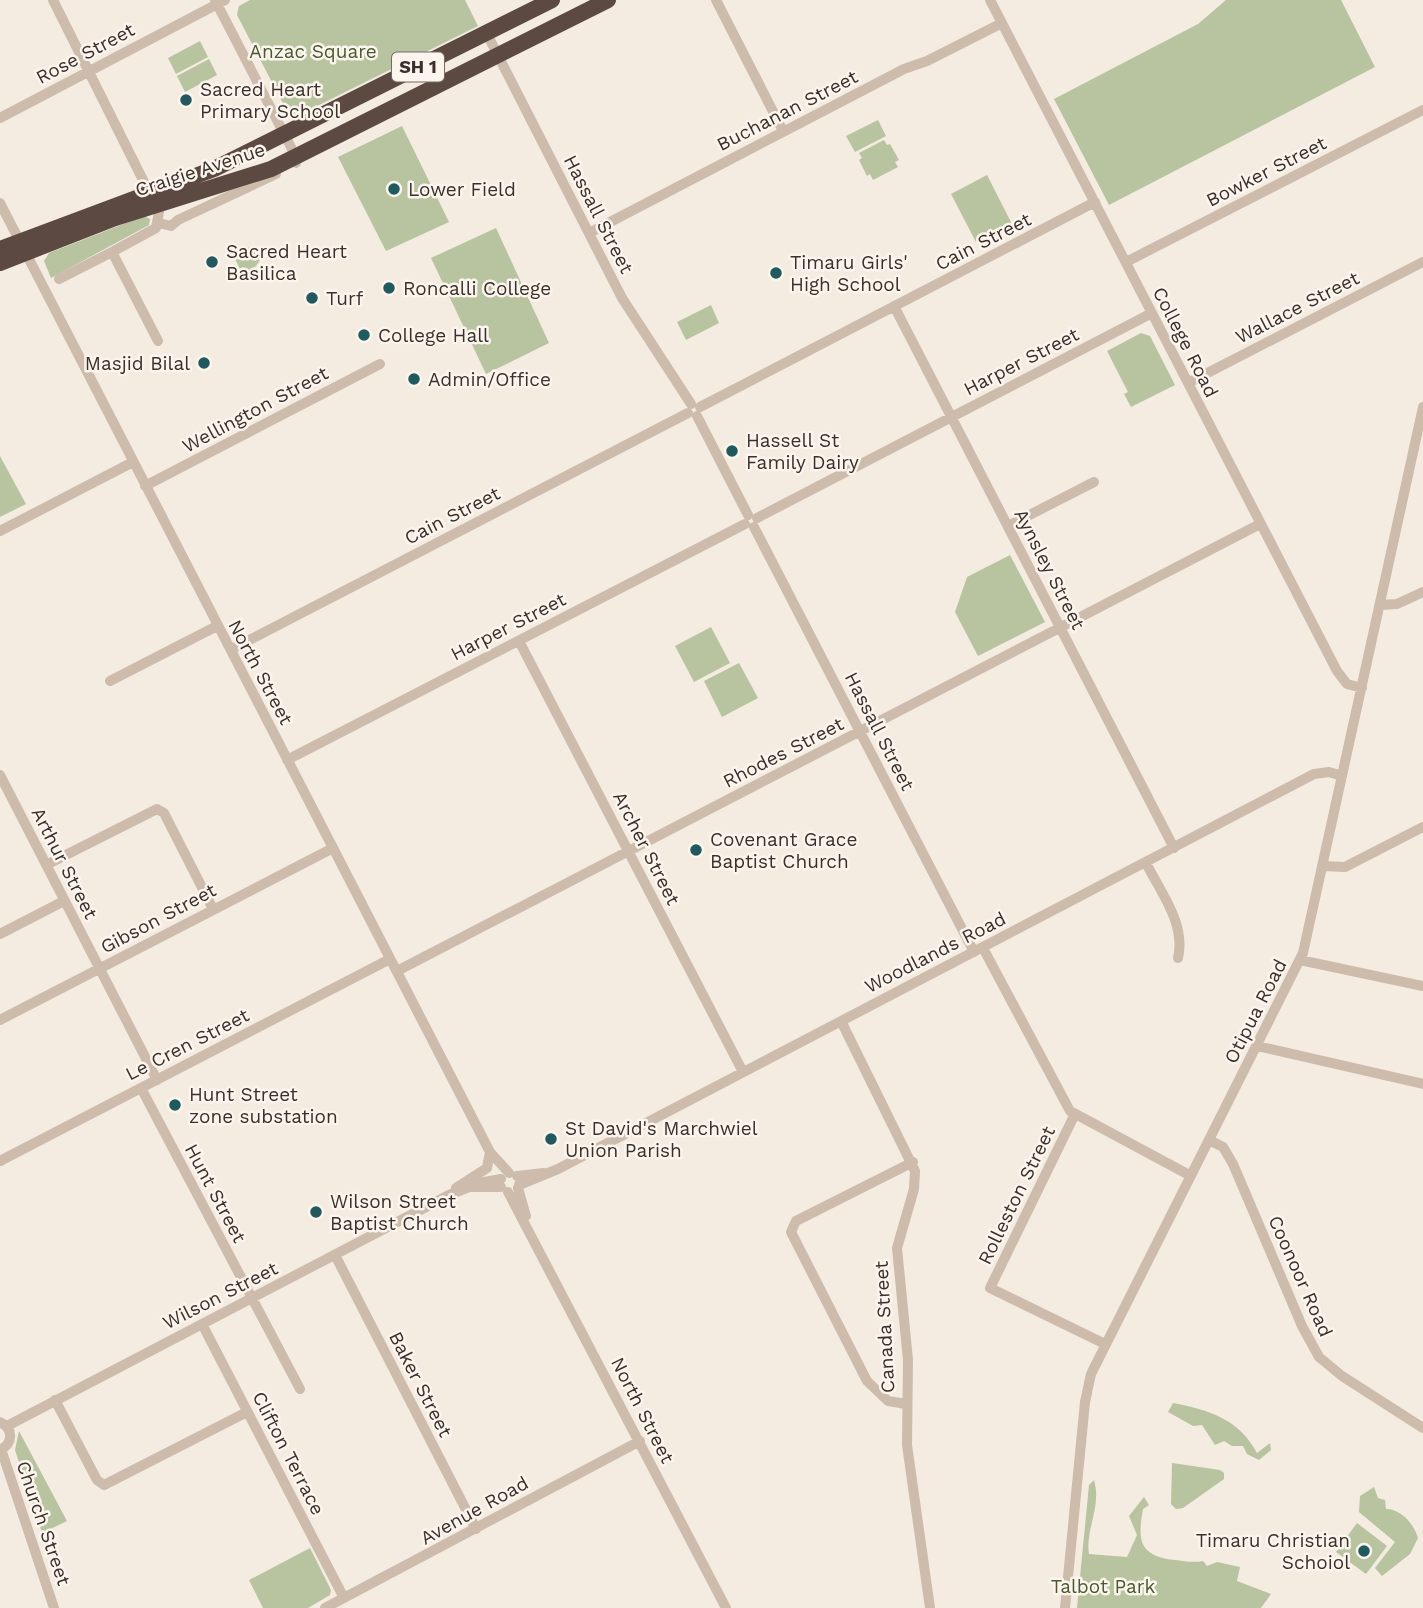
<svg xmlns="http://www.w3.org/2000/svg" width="1423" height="1608" viewBox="0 0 1423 1608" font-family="'Work Sans',sans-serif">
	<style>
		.green { fill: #b8c4a0 }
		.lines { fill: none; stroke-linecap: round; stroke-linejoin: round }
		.minor { stroke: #cdbbac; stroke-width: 10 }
		.highway { stroke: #5c4a42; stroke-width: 16 }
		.poi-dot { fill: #1f5a5e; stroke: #fbf5ee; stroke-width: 2.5 }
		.labels { text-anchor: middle; stroke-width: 5; stroke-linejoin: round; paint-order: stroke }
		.shield { fill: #fbf5ee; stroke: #756b66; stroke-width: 2 }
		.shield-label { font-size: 18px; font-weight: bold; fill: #3b302b }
		.park-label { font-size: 19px; fill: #4a5a2e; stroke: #fbf5ee }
		.street-label { font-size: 19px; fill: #3b302b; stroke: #fbf5ee }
		.poi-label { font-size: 19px; fill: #3b302b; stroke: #fbf5ee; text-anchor: start }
	</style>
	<rect width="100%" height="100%" fill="#f4ebe1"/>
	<path class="green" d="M 250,0 L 465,0 L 478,26 L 291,119 L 237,15 L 239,6 Z
		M 1226,0 L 1341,0 L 1375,67 L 1109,205 L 1054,99 L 1198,24 Z
		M 200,41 L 208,57 L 176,74 L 168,58 Z
		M 209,59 L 217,75 L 185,92 L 177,76 Z
		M 878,120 L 886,136 L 855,152 L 846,136 Z
		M 402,126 L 449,222 L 386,251 L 338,157 Z
		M 884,140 L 887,145 L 890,144 L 899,160 L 895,162 L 898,167 L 873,180 L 870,174 L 867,176 L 859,160 L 862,158 L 859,153 Z
		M 987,175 L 1012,224 L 976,242 L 951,194 Z
		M 144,216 L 150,219 L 149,225 L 51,278 L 44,261 L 49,253 Z
		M 496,228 L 549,343 L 486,374 L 431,258 Z
		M 244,247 L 260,249 L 264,254 L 256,266 L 249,271 L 240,269 L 233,255 L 237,248 Z
		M 711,305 L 719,323 L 686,340 L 677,322 Z
		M 1141,333 L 1150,336 L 1175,385 L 1131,407 L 1124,394 L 1128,392 L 1107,351 Z
		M 0,456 L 26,504 L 0,517 Z
		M 1010,555 L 1045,622 L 978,656 L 955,612 L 967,577 Z
		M 711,627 L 730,663 L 694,682 L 675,646 Z
		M 739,663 L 758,698 L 722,717 L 704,681 Z
		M 1173,1403 C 1209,1410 1239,1419 1257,1453 L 1270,1443 L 1271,1450 L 1259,1460 L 1247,1454 L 1243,1446 L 1232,1446 L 1224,1441 L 1215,1445 L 1202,1425 L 1193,1426 L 1168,1412 Z
		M 19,1431 L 67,1521 L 42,1533 L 15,1450 Z
		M 1172,1463 L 1220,1470 L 1224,1473 L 1224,1479 L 1183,1508 L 1176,1509 L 1171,1504 Z
		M 1094,1480 C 1102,1507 1085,1529 1089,1554 L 1127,1557 L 1137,1535 L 1129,1516 L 1144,1497 L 1149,1505 L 1143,1509 C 1137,1542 1140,1556 1175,1560 C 1184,1561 1194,1563 1203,1561 L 1207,1566 L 1217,1562 L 1240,1567 L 1237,1581 L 1271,1594 L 1261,1608 L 1077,1608 L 1089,1485 Z
		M 1374,1487 L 1378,1498 L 1385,1500 L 1386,1509 C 1401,1509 1414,1524 1418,1538 L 1410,1554 L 1382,1576 L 1375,1568 L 1395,1542 L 1359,1512 L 1360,1496 Z
		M 1357,1523 L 1387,1546 L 1366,1574 L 1336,1552 Z
		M 310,1548 L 331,1590 L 330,1595 L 308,1608 L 263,1608 L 249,1580 Z"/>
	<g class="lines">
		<path class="minor" d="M 53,0 L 159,212 L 156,228 L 112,252 L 158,341
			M 215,0 L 296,157 L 296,163
			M 716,0 L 783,131
			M 990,0 L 1337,671 L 1347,684 L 1362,688
			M 486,32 L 622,298 L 691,404
			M 0,118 L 225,0
			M 0,203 L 490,1152 L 509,1173
			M 159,223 L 171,226 L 178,220 L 276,174
			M 589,233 L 904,69 L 927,61 L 1002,23
			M 1126,262 L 1423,110
			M 59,279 L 112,252
			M 894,306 L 1174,848
			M 1188,383 L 1423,262
			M 700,407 L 1095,202
			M 697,416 L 748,515
			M 145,486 L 380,364
			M 757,518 L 1152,313
			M 1008,526 L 1094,482
			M 754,527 L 974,952
			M 0,531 L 133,462
			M 1380,605 L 1397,604 L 1423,592
			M 519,641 L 743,1072
			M 232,649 L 688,413
			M 110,681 L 217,626
			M 287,760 L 745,524
			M 0,775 L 157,1080
			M 1146,863 C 1161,893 1186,924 1178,958
			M 46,865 L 157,809 L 164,813 L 213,909
			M 1323,866 L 1345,867 L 1423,827
			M 0,934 L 64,901
			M 983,948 L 1070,1111 L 1191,1176
			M 1300,960 L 1423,986
			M 397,971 L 1260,524
			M 0,1020 L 333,848
			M 841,1021 L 915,1171 L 914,1189 L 897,1248 L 908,1360 L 907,1445 L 930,1608
			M 1257,1046 L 1423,1084
			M 141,1088 L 300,1389
			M 1074,1116 L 990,1288 L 1105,1344
			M 1209,1140 L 1223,1147 L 1233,1164 L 1302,1326 L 1319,1357 L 1342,1376 L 1423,1428
			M 0,1161 L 390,959
			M 517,1176 L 544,1173
			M 519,1185 L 558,1169 L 1314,774 L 1329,772 L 1342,776
			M 473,1187 L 501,1187
			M 456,1188 L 487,1168 L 490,1152
			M 518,1188 L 526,1216
			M 508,1192 L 726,1608
			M 335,1255 L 476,1529
			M 202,1324 L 344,1598
			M 55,1400 L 97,1480 L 104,1485 L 247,1412
			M 906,1404 L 888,1401 L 867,1381 L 791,1232 L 796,1221 L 913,1162
			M 0,1422 C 13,1428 14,1443 0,1450
			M 7,1426 L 449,1195 L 479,1183 L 501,1179
			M 1,1449 L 54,1608
			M 325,1608 L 640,1441
			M 1065,1608 L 1085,1402 L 1091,1374 L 1303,953 L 1423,407"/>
		<path class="highway" d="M 0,249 L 214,169 L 552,0
			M 0,263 L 115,218 L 271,169 L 608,0"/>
	</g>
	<g class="poi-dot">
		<circle cx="186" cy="100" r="7"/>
		<circle cx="394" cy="189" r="7"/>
		<circle cx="212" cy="262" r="7"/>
		<circle cx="776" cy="273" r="7"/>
		<circle cx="389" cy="288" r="7"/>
		<circle cx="312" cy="298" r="7"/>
		<circle cx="364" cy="335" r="7"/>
		<circle cx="204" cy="363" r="7"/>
		<circle cx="414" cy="379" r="7"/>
		<circle cx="732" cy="451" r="7"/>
		<circle cx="696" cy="850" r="7"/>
		<circle cx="175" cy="1105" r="7"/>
		<circle cx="551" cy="1139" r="7"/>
		<circle cx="316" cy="1212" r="7"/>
		<circle cx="1364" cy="1551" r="7"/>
	</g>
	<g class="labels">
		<rect class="shield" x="392" y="52.5" width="52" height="29" rx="5"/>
		<g class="shield-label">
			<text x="418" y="73">SH 1</text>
		</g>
		<g class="park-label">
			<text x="313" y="58">Anzac Square</text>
			<text x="1103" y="1593">Talbot Park</text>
		</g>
		<g class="street-label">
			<text transform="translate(85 53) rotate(-28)" y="7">Rose Street</text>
			<text transform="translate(787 110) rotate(-27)" y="7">Buchanan Street</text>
			<text transform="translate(200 169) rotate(-18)" y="7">Craigie Avenue</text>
			<text transform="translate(1266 171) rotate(-27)" y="7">Bowker Street</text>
			<text transform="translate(599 214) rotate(63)" y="7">Hassall Street</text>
			<text transform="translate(983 241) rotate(-27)" y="7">Cain Street</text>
			<text transform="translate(1297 307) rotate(-27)" y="7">Wallace Street</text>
			<text transform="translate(1186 342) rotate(63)" y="7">College Road</text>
			<text transform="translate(1021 361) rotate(-27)" y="7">Harper Street</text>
			<text transform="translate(255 409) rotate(-28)" y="7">Wellington Street</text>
			<text transform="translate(452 515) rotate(-27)" y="7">Cain Street</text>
			<text transform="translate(1050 569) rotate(63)" y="7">Aynsley Street</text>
			<text transform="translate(508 626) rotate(-27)" y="7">Harper Street</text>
			<text transform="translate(261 672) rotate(62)" y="7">North Street</text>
			<text transform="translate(880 731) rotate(63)" y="7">Hassall Street</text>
			<text transform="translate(783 752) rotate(-27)" y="7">Rhodes Street</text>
			<text transform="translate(647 848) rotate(63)" y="7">Archer Street</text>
			<text transform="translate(65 863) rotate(63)" y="7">Arthur Street</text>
			<text transform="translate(158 918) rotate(-28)" y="7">Gibson Street</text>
			<text transform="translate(935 952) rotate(-27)" y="7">Woodlands Road</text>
			<text transform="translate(1255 1011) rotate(-63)" y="7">Otipua Road</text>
			<text transform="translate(187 1044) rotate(-27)" y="7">Le Cren Street</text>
			<text transform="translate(216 1193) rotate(62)" y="7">Hunt Street</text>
			<text transform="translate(1016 1195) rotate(-64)" y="7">Rolleston Street</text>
			<text transform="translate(1301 1276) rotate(66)" y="7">Coonoor Road</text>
			<text transform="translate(220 1295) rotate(-27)" y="7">Wilson Street</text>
			<text transform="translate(884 1327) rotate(-93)" y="7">Canada Street</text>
			<text transform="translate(421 1384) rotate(63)" y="7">Baker Street</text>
			<text transform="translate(643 1410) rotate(63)" y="7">North Street</text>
			<text transform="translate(289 1453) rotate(63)" y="7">Clifton Terrace</text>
			<text transform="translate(474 1510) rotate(-29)" y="7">Avenue Road</text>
			<text transform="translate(44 1523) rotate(71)" y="7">Church Street</text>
		</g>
		<g class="poi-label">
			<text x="200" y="96">Sacred Heart<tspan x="200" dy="22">Primary School</tspan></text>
			<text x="408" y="196">Lower Field</text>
			<text x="226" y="258">Sacred Heart<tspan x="226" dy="22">Basilica</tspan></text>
			<text x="790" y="269">Timaru Girls'<tspan x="790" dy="22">High School</tspan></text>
			<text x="403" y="295">Roncalli College</text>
			<text x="326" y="305">Turf</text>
			<text x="378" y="342">College Hall</text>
			<text x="190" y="370" text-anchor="end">Masjid Bilal</text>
			<text x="428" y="386">Admin/Office</text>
			<text x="746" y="447">Hassell St<tspan x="746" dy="22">Family Dairy</tspan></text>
			<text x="710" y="846">Covenant Grace<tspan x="710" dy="22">Baptist Church</tspan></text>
			<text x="189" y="1101">Hunt Street<tspan x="189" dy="22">zone substation</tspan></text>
			<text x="565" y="1135">St David's Marchwiel<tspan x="565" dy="22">Union Parish</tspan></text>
			<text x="330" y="1208">Wilson Street<tspan x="330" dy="22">Baptist Church</tspan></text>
			<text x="1350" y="1547" text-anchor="end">Timaru Christian<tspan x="1350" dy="22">Schoiol</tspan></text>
		</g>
	</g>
</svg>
